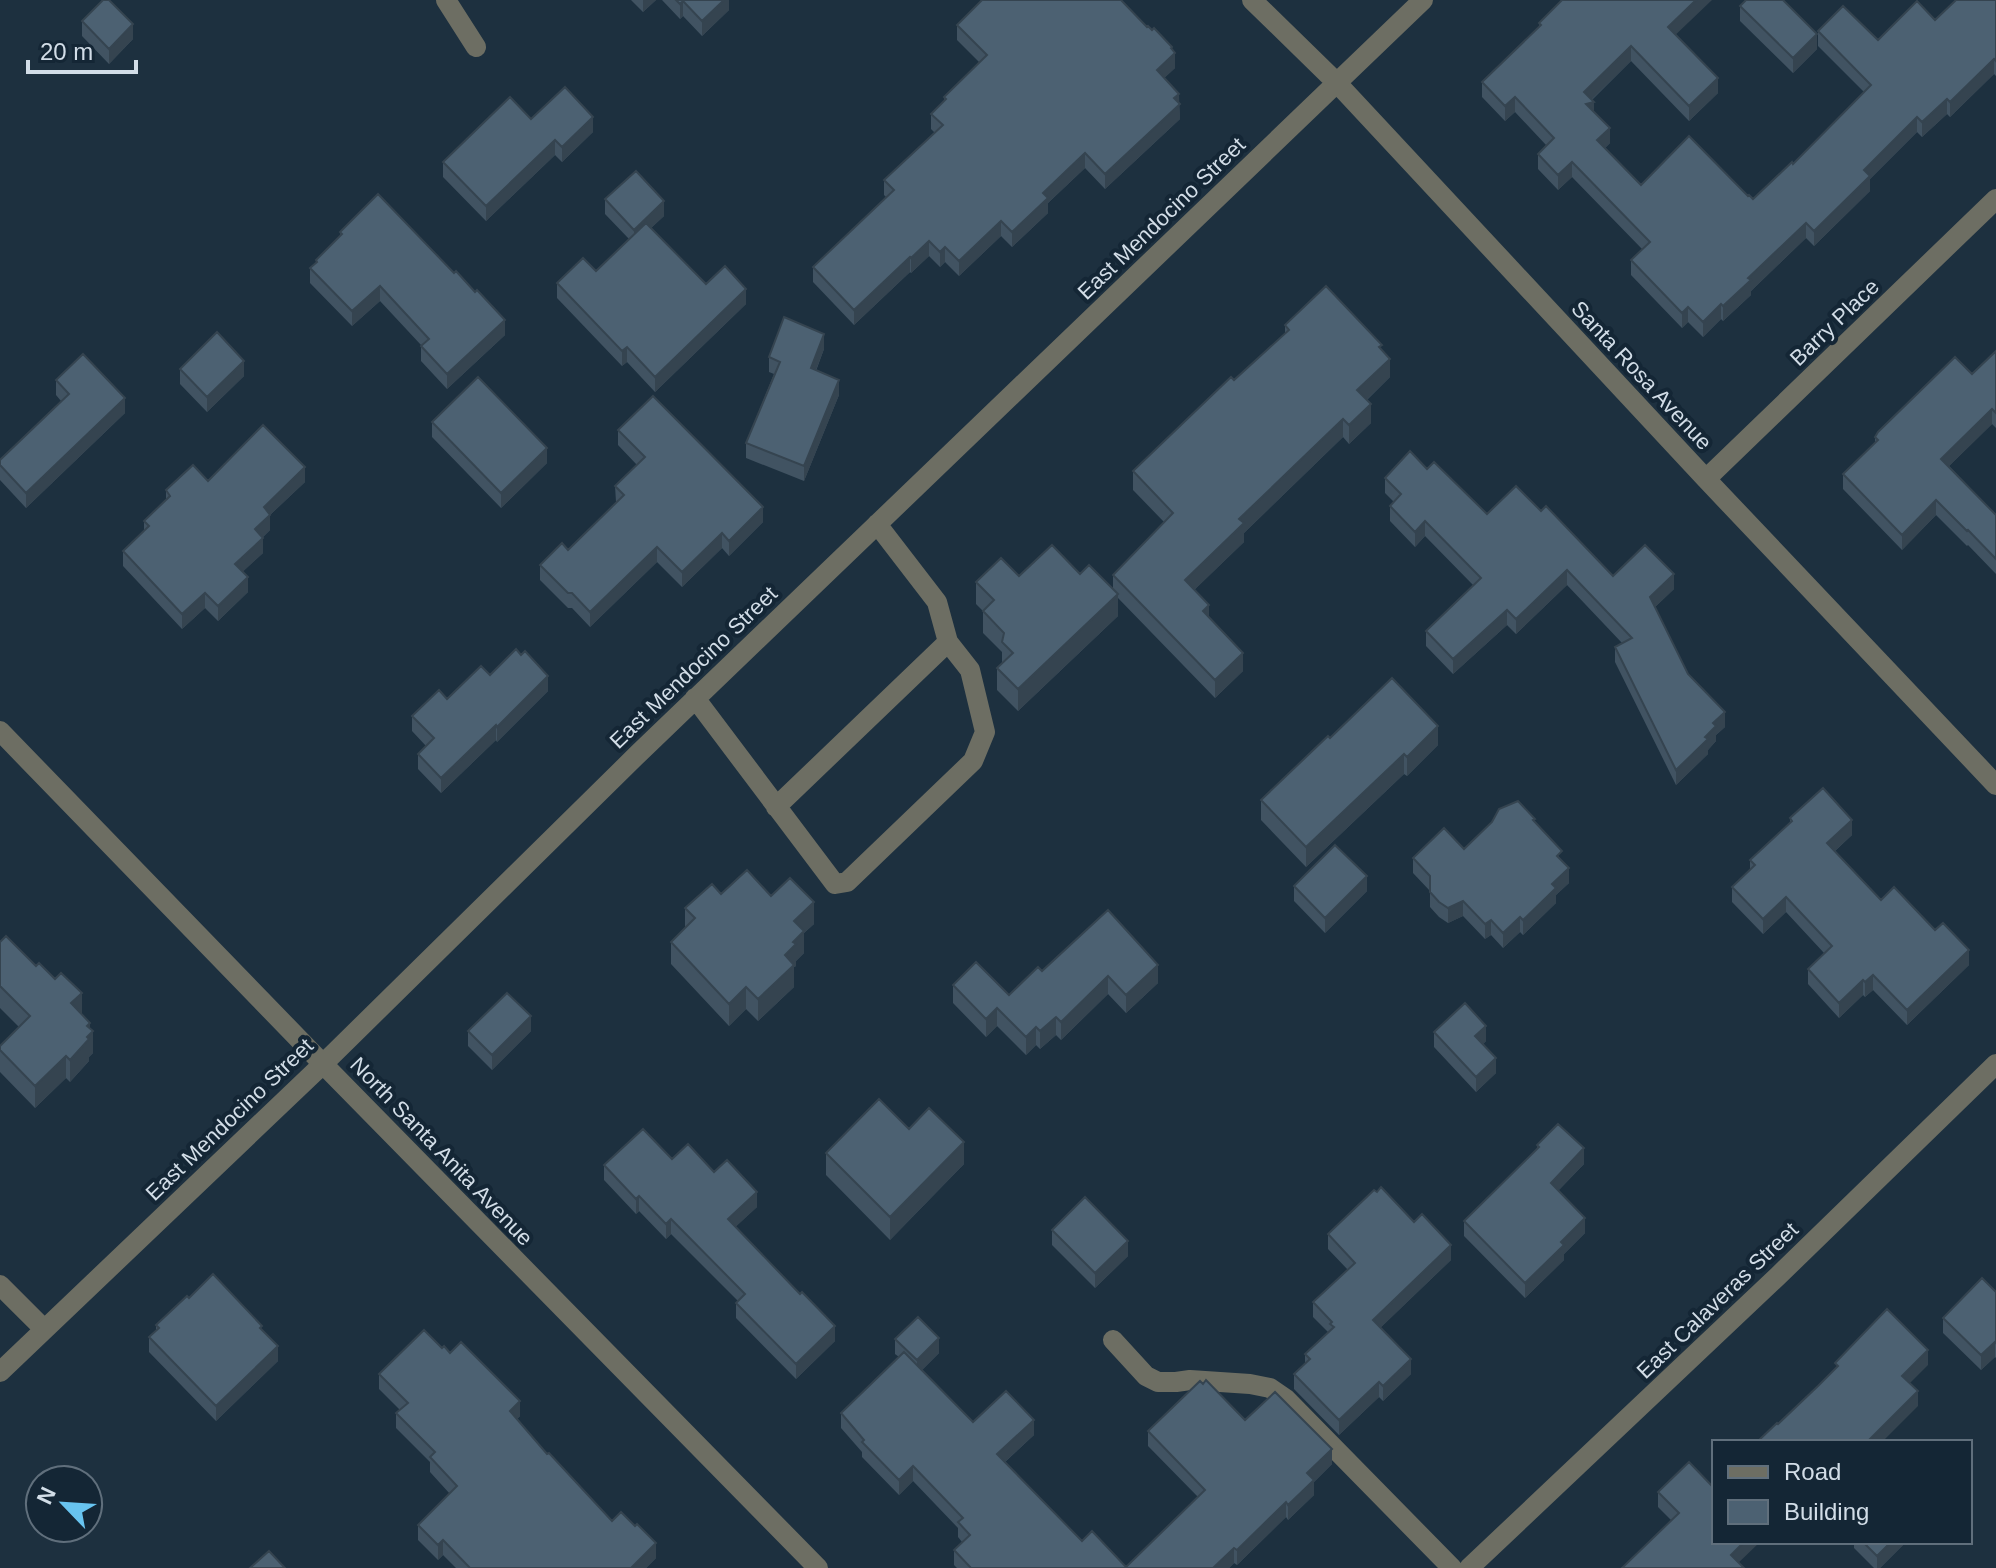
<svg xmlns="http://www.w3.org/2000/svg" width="1996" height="1568" viewBox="0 0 1996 1568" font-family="Helvetica,sans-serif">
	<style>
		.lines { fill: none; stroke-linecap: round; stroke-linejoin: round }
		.minor { stroke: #6d6e63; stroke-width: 20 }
		.wall { fill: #415362 }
		.shaded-wall { fill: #354450 }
		.building { fill: #4c6172; stroke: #354450; stroke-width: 2 }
		.labels { text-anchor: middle; stroke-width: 8; stroke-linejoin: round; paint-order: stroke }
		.street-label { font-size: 22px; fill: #d2dde7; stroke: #142635 }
	</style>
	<rect width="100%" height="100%" fill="#1d303f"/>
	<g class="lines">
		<path class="minor" d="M 446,0 L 476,47
			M 1252,0 L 1337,83 L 1706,479 L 1996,785
			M 1706,479 L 1996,199
			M 695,698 L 835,884 L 847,882 L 973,761 L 985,732 L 970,670 L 948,642 L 937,602 L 877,524
			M 0,731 L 323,1064 L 818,1568
			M 776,807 L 948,642
			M 0,1285 L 44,1329
			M 1113,1340 L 1146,1376 L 1158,1382 L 1176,1382 L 1190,1380 L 1250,1384 L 1270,1388 L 1286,1399 L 1452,1568
			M 0,1372 L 323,1064 L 639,753 L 1423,0
			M 1469,1568 L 1778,1276 L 1996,1064"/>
	</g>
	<path class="wall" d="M 631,0 L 656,0 L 643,12 Z
		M 662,0 L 729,0 L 729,10 L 702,36 L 683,16 L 680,19 Z
		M 1996,0 L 1996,76 L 1994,74 L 1950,117 L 1947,114 L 1922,137 L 1917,132 L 1870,179 L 1870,191 L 1814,246 L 1806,238 L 1751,291 L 1751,295 L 1723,321 L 1721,319 L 1703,337 L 1688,322 L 1682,328 L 1631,275 L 1631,260 L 1642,249 L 1572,177 L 1558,190 L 1538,169 L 1538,154 L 1546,145 L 1515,112 L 1505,121 L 1482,97 L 1482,82 L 1539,27 L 1539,23 L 1675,35 L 1718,93 L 1689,121 L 1631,61 L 1592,100 L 1594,112 L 1610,143 L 1605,148 L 1641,185 L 1748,196 L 1753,199 L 1793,164 L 1864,92 L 1818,46 L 1818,31 L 1878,40 Z
		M 1740,6 L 1817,49 L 1793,73 L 1740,21 Z
		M 82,21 L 133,39 L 109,64 L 82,36 Z
		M 957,25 L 1147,27 L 1172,50 L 1175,68 L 1164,78 L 1179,103 L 1180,119 L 1105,189 L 1085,168 L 1048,203 L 1048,213 L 1012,247 L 1001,236 L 959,276 L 945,262 L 940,267 L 929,256 L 911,273 L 910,272 L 854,325 L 813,282 L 813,267 L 886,197 L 884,195 L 884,180 L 935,133 L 931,129 L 931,114 L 944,101 L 944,97 L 979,62 L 957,40 Z
		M 531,119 L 593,132 L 562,162 L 555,155 L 486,221 L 443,177 L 443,162 Z
		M 605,199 L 664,216 L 651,228 L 706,284 L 746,304 L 655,392 L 627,362 L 622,366 L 557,298 L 557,283 L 596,271 L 629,239 L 605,214 Z
		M 340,232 L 505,335 L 447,389 L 421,361 L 421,345 L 380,301 L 352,326 L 310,283 L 310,268 L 316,263 L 316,260 L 340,236 Z
		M 1285,325 L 1382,350 L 1390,377 L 1367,400 L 1371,423 L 1349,444 L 1343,437 L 1244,533 L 1244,542 L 1194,590 L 1209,617 L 1243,671 L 1215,698 L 1118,598 L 1118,616 L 1018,711 L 997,690 L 997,668 L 1002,664 L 1002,652 L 983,633 L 983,611 L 976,604 L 976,582 L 1019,576 L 1080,574 L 1113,590 L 1113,575 L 1164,522 L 1133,490 L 1133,471 L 1285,334 Z
		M 824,349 L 816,371 L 839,395 L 804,481 L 746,458 L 746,443 L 774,374 L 769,372 L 769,357 Z
		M 1996,351 L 1996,428 L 1992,424 L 1949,466 L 1996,515 L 1996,574 L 1968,545 L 1967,546 L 1936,515 L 1902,550 L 1843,489 L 1843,474 L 1875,443 L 1875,437 L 1972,374 Z
		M 180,369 L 244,376 L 207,412 L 180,384 Z
		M 56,380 L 125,413 L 26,508 L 0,480 L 0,460 L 61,401 L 56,395 Z
		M 432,422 L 547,463 L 501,508 L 432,437 Z
		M 618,430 L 763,522 L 729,556 L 722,548 L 682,587 L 657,562 L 590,627 L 572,608 L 568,608 L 540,580 L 540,565 L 568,550 L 616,502 L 615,486 L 637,465 L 618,445 Z
		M 1427,469 L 1487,514 L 1541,511 L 1613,576 L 1674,589 L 1655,607 L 1688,674 L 1725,727 L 1716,735 L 1716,741 L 1708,750 L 1708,754 L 1676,785 L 1615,662 L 1615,647 L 1622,643 L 1567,585 L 1516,634 L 1507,625 L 1453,674 L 1426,646 L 1426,631 L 1473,585 L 1425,536 L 1415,547 L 1390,521 L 1390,506 L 1394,502 L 1385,493 L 1385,478 Z
		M 208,481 L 305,482 L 270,515 L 270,530 L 263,537 L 263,553 L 242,572 L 248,592 L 218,621 L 205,608 L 182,629 L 123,566 L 123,551 L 144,531 L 144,521 L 166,500 L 166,490 Z
		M 490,675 L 548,691 L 497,742 L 496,740 L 441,793 L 418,769 L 418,754 L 426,746 L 412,731 L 412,716 L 447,699 Z
		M 1330,738 L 1438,745 L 1407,776 L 1404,774 L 1306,867 L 1261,820 L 1261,800 Z
		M 1790,818 L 1852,835 L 1835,851 L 1881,900 L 1969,965 L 1907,1025 L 1873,990 L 1865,997 L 1863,995 L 1839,1018 L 1808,984 L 1808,969 L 1824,953 L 1786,912 L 1763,934 L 1732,902 L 1732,887 L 1750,870 L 1750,860 L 1790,823 Z
		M 1535,823 L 1562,861 L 1569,883 L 1556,895 L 1556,903 L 1523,935 L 1520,932 L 1503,948 L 1491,935 L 1485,939 L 1463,916 L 1448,923 L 1439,917 L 1430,907 L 1430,891 L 1413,873 L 1413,858 L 1464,849 Z
		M 1294,886 L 1367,891 L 1325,933 L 1294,901 Z
		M 721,894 L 771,896 L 814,924 L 804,933 L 804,953 L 796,961 L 796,966 L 794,967 L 794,987 L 758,1021 L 746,1009 L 729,1026 L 671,964 L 671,942 L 685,928 L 685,908 Z
		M 1108,910 L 1158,983 L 1126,1013 L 1108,994 L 1061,1040 L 1056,1035 L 1040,1049 L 1036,1045 L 1026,1055 L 997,1026 L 986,1037 L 953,1003 L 953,985 L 1009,995 L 1042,971 Z
		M 0,942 L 82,1014 L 90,1029 L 93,1053 L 89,1057 L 89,1061 L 70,1082 L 66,1078 L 35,1108 L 0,1072 L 0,1046 L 19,1027 L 0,1008 Z
		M 468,1031 L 531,1031 L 492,1070 L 468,1046 Z
		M 1434,1032 L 1486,1041 L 1483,1044 L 1496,1073 L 1476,1092 L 1434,1047 Z
		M 909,1129 L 964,1164 L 890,1240 L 826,1175 L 826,1153 Z
		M 1537,1145 L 1584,1164 L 1558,1191 L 1585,1233 L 1564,1254 L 1564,1260 L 1525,1298 L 1464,1236 L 1464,1221 L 1537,1149 Z
		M 672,1159 L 714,1172 L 757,1207 L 735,1227 L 835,1341 L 796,1379 L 736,1318 L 736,1303 L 738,1301 L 671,1234 L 666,1239 L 639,1211 L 636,1214 L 604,1180 L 604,1165 Z
		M 1052,1230 L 1128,1256 L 1095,1288 L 1052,1245 Z
		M 1328,1234 L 1451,1260 L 1380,1328 L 1411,1374 L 1383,1401 L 1379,1397 L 1339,1435 L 1294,1389 L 1294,1374 L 1305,1363 L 1305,1354 L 1328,1332 L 1313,1317 L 1313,1302 L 1348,1270 L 1328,1249 Z
		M 1996,1292 L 1996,1358 L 1995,1357 L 1981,1370 L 1943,1333 L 1943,1318 Z
		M 189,1298 L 262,1330 L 278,1361 L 216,1421 L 149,1352 L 149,1337 L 156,1331 L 156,1325 Z
		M 895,1339 L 939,1353 L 922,1370 L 973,1422 L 1034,1435 L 1005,1462 L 1082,1541 L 1126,1567 L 1198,1497 L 1148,1446 L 1148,1431 L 1245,1420 L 1332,1464 L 1314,1482 L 1314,1495 L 1288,1520 L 1286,1517 L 1237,1565 L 1234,1563 L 1229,1568 L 957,1568 L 954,1565 L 954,1550 L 962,1542 L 958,1537 L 958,1528 L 913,1481 L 899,1495 L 862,1457 L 862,1452 L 841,1428 L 841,1413 L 899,1357 L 895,1354 Z
		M 442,1348 L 450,1353 L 520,1416 L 517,1419 L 547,1454 L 612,1521 L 656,1558 L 646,1568 L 456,1568 L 443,1555 L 438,1560 L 418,1540 L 418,1525 L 450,1494 L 430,1472 L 430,1462 L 396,1428 L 396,1413 L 400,1410 L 379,1389 L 379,1374 Z
		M 1658,1492 L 1739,1562 L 1671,1520 L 1658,1507 Z
		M 1854,1542 L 1906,1542 L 1880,1568 L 1874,1568 L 1854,1548 Z"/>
	<path class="shaded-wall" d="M 643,0 L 656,0 L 643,12 Z
		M 724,0 L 729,0 L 729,10 L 702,36 L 702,21 Z
		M 1696,0 L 1712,0 L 1668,42 L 1668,27 Z
		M 683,1 L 683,16 L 680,19 L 680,4 Z
		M 133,24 L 133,39 L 109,64 L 109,49 Z
		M 1817,34 L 1817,49 L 1793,73 L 1793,58 Z
		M 1631,46 L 1631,61 L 1588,103 L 1594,102 L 1594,117 L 1586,119 L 1584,92 Z
		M 1172,47 L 1172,56 L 1175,53 L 1175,68 L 1157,85 L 1157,70 Z
		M 1994,59 L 1994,74 L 1950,117 L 1950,102 Z
		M 1718,78 L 1718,93 L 1689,121 L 1689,106 Z
		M 1179,94 L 1180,119 L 1105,189 L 1105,174 Z
		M 1515,97 L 1515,112 L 1505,121 L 1505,106 Z
		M 1947,99 L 1947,114 L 1922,137 L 1922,122 Z
		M 593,117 L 593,132 L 562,162 L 562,147 Z
		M 1917,117 L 1917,132 L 1870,179 L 1870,191 L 1814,246 L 1814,231 L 1864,170 Z
		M 1610,128 L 1610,143 L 1597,155 L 1597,140 Z
		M 555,140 L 555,155 L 486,221 L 486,206 Z
		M 1085,153 L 1085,168 L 1048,203 L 1048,213 L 1012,247 L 1012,232 L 1043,193 Z
		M 1572,162 L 1572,177 L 1558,190 L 1558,175 Z
		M 664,201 L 664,216 L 634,244 L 634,230 Z
		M 1001,221 L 1001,236 L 959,276 L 959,261 Z
		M 1806,223 L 1806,238 L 1751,291 L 1751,295 L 1723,321 L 1723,306 L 1748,278 Z
		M 929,241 L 929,256 L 911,273 L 911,258 Z
		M 945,247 L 945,262 L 940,267 L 940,252 Z
		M 910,257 L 910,272 L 854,325 L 854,310 Z
		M 380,286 L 380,301 L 352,326 L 352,311 Z
		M 746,289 L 746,304 L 655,392 L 655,377 Z
		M 1721,304 L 1721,319 L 1703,337 L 1703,322 Z
		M 1688,307 L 1688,322 L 1682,328 L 1682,313 Z
		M 505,320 L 505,335 L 447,389 L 447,374 Z
		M 824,334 L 824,349 L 811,383 L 811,368 Z
		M 627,347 L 627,362 L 622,366 L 622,351 Z
		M 1390,359 L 1390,377 L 1357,409 L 1357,390 Z
		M 244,361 L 244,376 L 207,412 L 207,397 Z
		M 839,380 L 839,395 L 804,481 L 804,466 Z
		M 125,398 L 125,413 L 26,508 L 26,493 Z
		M 1371,404 L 1371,423 L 1349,444 L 1349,425 Z
		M 1992,409 L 1992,424 L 1941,474 L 1941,459 Z
		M 1343,419 L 1343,437 L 1244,533 L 1244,542 L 1185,599 L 1185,580 L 1239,519 Z
		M 547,448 L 547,463 L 501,508 L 501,493 Z
		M 305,467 L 305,482 L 270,515 L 270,530 L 255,544 L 255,529 L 264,507 Z
		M 1936,500 L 1936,515 L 1902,550 L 1902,535 Z
		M 763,507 L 763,522 L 729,556 L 729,541 Z
		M 1425,521 L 1425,536 L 1415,547 L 1415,532 Z
		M 722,533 L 722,548 L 682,587 L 682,572 Z
		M 263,538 L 263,553 L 235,579 L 235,564 Z
		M 657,547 L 657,562 L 590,627 L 590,612 Z
		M 1567,570 L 1567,585 L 1516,634 L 1516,619 Z
		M 1674,574 L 1674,589 L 1650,612 L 1650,597 Z
		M 248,577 L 248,592 L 218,621 L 218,606 Z
		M 205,593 L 205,608 L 182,629 L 182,614 Z
		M 1118,594 L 1118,616 L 1018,711 L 1018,689 Z
		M 1209,605 L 1209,623 L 1203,611 Z
		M 1507,610 L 1507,625 L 1453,674 L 1453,659 Z
		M 1243,653 L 1243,671 L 1215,698 L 1215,680 Z
		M 548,676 L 548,691 L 497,742 L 497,727 Z
		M 1725,712 L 1725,727 L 1716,735 L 1716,741 L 1708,750 L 1708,754 L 1676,785 L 1676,770 L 1705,737 L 1713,723 Z
		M 496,725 L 496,740 L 441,793 L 441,778 Z
		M 1438,726 L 1438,745 L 1407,776 L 1407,757 Z
		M 1404,754 L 1404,774 L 1306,867 L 1306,847 Z
		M 1852,820 L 1852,835 L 1827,858 L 1827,843 Z
		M 1569,868 L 1569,883 L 1556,895 L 1556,903 L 1523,935 L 1523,920 L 1552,884 Z
		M 1367,876 L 1367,891 L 1325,933 L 1325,918 Z
		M 1786,897 L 1786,912 L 1763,934 L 1763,919 Z
		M 1463,901 L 1463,916 L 1448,923 L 1448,908 Z
		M 814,902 L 814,924 L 804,933 L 804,953 L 796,961 L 796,966 L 794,967 L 794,987 L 758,1021 L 758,999 L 785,955 L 794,921 Z
		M 1520,917 L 1520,932 L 1503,948 L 1503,933 Z
		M 1491,920 L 1491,935 L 1485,939 L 1485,924 Z
		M 1969,950 L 1969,965 L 1907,1025 L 1907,1010 Z
		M 1158,965 L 1158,983 L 1126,1013 L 1126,995 Z
		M 1873,975 L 1873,990 L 1865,997 L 1865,982 Z
		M 1108,976 L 1108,994 L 1061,1040 L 1061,1022 Z
		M 1863,980 L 1863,995 L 1839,1018 L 1839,1003 Z
		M 746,987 L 746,1009 L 729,1026 L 729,1004 Z
		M 82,993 L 82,1016 L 71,1003 Z
		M 997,1008 L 997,1026 L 986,1037 L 986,1019 Z
		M 531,1016 L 531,1031 L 492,1070 L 492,1055 Z
		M 1056,1017 L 1056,1035 L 1040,1049 L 1040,1031 Z
		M 90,1023 L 90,1033 L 93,1031 L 93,1053 L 89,1057 L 89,1061 L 70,1082 L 70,1060 L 87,1026 Z
		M 1486,1026 L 1486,1041 L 1475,1051 L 1475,1036 Z
		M 1036,1027 L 1036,1045 L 1026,1055 L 1026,1037 Z
		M 66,1056 L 66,1078 L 35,1108 L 35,1086 Z
		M 1496,1058 L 1496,1073 L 1476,1092 L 1476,1077 Z
		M 964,1142 L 964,1164 L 890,1240 L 890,1217 Z
		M 1584,1148 L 1584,1164 L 1551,1198 L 1551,1183 Z
		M 757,1192 L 757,1207 L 728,1234 L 728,1219 Z
		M 639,1196 L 639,1211 L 636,1214 L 636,1199 Z
		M 1585,1218 L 1585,1233 L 1564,1254 L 1564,1260 L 1525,1298 L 1525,1283 L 1561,1242 Z
		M 671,1219 L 671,1234 L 666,1239 L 666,1224 Z
		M 1128,1241 L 1128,1256 L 1095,1288 L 1095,1273 Z
		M 1451,1245 L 1451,1260 L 1373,1335 L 1373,1320 Z
		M 835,1326 L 835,1341 L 796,1379 L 796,1364 Z
		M 939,1338 L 939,1353 L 917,1375 L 917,1360 Z
		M 1995,1342 L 1995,1357 L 1981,1370 L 1981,1355 Z
		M 278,1346 L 278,1361 L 216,1421 L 216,1406 Z
		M 1928,1350 L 1928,1365 L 1902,1391 L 1902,1376 Z
		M 1411,1359 L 1411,1374 L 1383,1401 L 1383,1386 Z
		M 1379,1382 L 1379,1397 L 1339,1435 L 1339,1420 Z
		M 1918,1391 L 1918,1406 L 1882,1442 L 1867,1442 Z
		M 520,1401 L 520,1416 L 510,1426 L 510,1411 Z
		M 1034,1420 L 1034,1435 L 997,1469 L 997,1454 Z
		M 1332,1449 L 1332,1464 L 1314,1482 L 1314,1495 L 1288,1520 L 1288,1505 L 1307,1473 Z
		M 913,1466 L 913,1481 L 899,1495 L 899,1480 Z
		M 1286,1502 L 1286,1517 L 1237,1565 L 1237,1550 Z
		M 443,1540 L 443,1555 L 438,1560 L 438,1545 Z
		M 1744,1542 L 1760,1542 L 1733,1568 L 1731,1555 Z
		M 1891,1542 L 1906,1542 L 1880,1568 L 1877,1568 L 1877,1556 Z
		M 656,1543 L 656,1558 L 646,1568 L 631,1568 Z
		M 1234,1548 L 1234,1563 L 1229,1568 L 1213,1568 Z"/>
	<path class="building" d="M 103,0 L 109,0 L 133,24 L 109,49 L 82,21 Z
		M 676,0 L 724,0 L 702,21 L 683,1 L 680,4 Z
		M 982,0 L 1121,0 L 1147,27 L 1148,26 L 1152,30 L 1154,28 L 1172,47 L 1171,48 L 1175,53 L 1157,70 L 1179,94 L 1174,98 L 1180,104 L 1105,174 L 1085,153 L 1043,193 L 1048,198 L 1012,232 L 1001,221 L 959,261 L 945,247 L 940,252 L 929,241 L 911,258 L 910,257 L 854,310 L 813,267 L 894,190 L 884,180 L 943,125 L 931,114 L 946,99 L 944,97 L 987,55 L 957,25 Z
		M 1562,0 L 1696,0 L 1668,27 L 1718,78 L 1689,106 L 1631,46 L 1584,92 L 1594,102 L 1586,104 L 1610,128 L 1597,140 L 1641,185 L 1689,136 L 1748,196 L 1749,195 L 1753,199 L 1792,162 L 1793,164 L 1871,85 L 1818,31 L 1843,6 L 1878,40 L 1917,1 L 1935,20 L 1956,0 L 1996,0 L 1996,61 L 1994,59 L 1950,102 L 1947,99 L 1922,122 L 1917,117 L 1864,170 L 1870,176 L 1814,231 L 1806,223 L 1748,278 L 1751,280 L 1723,306 L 1721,304 L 1703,322 L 1688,307 L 1682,313 L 1631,260 L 1650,242 L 1572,162 L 1558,175 L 1538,154 L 1554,138 L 1515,97 L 1505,106 L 1482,82 L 1541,25 L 1539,23 Z
		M 1746,0 L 1783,0 L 1817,34 L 1793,58 L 1740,6 Z
		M 565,87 L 593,117 L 562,147 L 555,140 L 486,206 L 443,162 L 510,97 L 531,119 Z
		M 636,171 L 664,201 L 634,230 L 605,199 Z
		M 378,194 L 454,273 L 456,271 L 475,292 L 477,290 L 505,320 L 447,374 L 421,346 L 429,339 L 380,286 L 352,311 L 310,268 L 317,262 L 316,260 L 342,234 L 340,232 Z
		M 646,223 L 706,284 L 725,266 L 746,289 L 655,377 L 627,347 L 622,351 L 557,283 L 583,258 L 596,271 Z
		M 1326,286 L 1382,345 L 1379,347 L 1390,359 L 1357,390 L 1371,404 L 1349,425 L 1343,419 L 1239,519 L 1244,523 L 1185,580 L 1209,605 L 1203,611 L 1243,653 L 1215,680 L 1113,575 L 1173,513 L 1133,471 L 1231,377 L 1234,380 L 1289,330 L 1285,325 Z
		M 784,317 L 824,334 L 811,368 L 839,380 L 804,466 L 746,443 L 780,362 L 769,357 Z
		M 217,332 L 244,361 L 207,397 L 180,369 Z
		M 1996,351 L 1996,413 L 1992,409 L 1941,459 L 1996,515 L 1996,559 L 1968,530 L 1967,531 L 1936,500 L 1902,535 L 1843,474 L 1878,440 L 1875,437 L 1878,432 L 1955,357 L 1972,374 Z
		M 83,354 L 125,398 L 26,493 L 0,465 L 0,460 L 69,394 L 56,380 Z
		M 478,377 L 547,448 L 501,493 L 432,422 Z
		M 653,396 L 763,507 L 729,541 L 722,533 L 682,572 L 657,547 L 590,612 L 572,593 L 568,593 L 540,565 L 562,543 L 568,550 L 624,495 L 615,486 L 645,457 L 618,430 Z
		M 263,425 L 305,467 L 264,507 L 270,515 L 255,529 L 263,538 L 235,564 L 248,577 L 218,606 L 205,593 L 182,614 L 123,551 L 149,526 L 144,521 L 170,496 L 166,490 L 193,465 L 208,481 Z
		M 1410,451 L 1427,469 L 1434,462 L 1487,514 L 1516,486 L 1541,511 L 1546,506 L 1613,576 L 1645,545 L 1674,574 L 1650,597 L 1688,674 L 1725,712 L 1713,723 L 1716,726 L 1705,737 L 1708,739 L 1676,770 L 1615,647 L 1632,638 L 1567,570 L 1516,619 L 1507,610 L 1453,659 L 1426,631 L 1481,578 L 1425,521 L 1415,532 L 1390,506 L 1401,494 L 1385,478 Z
		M 1052,545 L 1080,574 L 1089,565 L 1118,594 L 1018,689 L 997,668 L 1013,653 L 1002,642 L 1004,633 L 983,611 L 994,600 L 976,582 L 1001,558 L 1019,576 Z
		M 516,649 L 521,655 L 525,651 L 548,676 L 497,727 L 496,725 L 441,778 L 418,754 L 434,738 L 412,716 L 439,690 L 447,699 L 481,666 L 490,675 Z
		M 1392,678 L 1438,726 L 1407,757 L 1404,754 L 1306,847 L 1261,800 L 1328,736 L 1330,738 Z
		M 1823,788 L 1852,820 L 1827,843 L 1881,900 L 1894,887 L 1935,930 L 1943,923 L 1969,950 L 1907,1010 L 1873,975 L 1865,982 L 1863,980 L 1839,1003 L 1808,969 L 1832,946 L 1786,897 L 1763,919 L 1732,887 L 1755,865 L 1750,860 L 1792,821 L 1790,818 Z
		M 1518,801 L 1535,819 L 1533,820 L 1562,851 L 1557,856 L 1569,868 L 1552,884 L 1556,888 L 1523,920 L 1520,917 L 1503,933 L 1491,920 L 1485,924 L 1463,901 L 1448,908 L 1439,902 L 1430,892 L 1430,876 L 1413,858 L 1444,828 L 1464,849 L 1492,822 L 1499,809 Z
		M 1335,845 L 1367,876 L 1325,918 L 1294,886 Z
		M 747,870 L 771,896 L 790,878 L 814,902 L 794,921 L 804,931 L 793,942 L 796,944 L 785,955 L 794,965 L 758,999 L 746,987 L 729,1004 L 671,942 L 695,918 L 685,908 L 712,884 L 721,894 Z
		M 1108,910 L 1158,965 L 1126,995 L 1108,976 L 1061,1022 L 1056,1017 L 1040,1031 L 1036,1027 L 1026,1037 L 997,1008 L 986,1019 L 953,985 L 976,962 L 1009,995 L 1038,967 L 1042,971 Z
		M 6,936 L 36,966 L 39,963 L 55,979 L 61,973 L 82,993 L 71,1003 L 90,1023 L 87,1026 L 93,1031 L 87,1037 L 89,1039 L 70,1060 L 66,1056 L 35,1086 L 0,1050 L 0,1046 L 30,1016 L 0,986 L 0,942 Z
		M 507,993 L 531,1016 L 492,1055 L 468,1031 Z
		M 1465,1003 L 1486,1026 L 1475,1036 L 1496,1058 L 1476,1077 L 1434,1032 Z
		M 879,1099 L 909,1129 L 929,1108 L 964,1142 L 890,1217 L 826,1153 Z
		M 1558,1124 L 1584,1148 L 1551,1183 L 1585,1218 L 1561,1242 L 1564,1245 L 1525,1283 L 1464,1221 L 1539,1147 L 1537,1145 Z
		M 643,1129 L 672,1159 L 688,1144 L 714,1172 L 727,1160 L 757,1192 L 728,1219 L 800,1294 L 802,1292 L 835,1326 L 796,1364 L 736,1303 L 745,1294 L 671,1219 L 666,1224 L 639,1196 L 636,1199 L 604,1165 Z
		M 1381,1187 L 1414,1222 L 1422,1214 L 1451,1245 L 1373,1320 L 1411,1359 L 1383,1386 L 1379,1382 L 1339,1420 L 1294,1374 L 1310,1359 L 1305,1354 L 1334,1327 L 1330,1324 L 1332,1322 L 1313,1302 L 1355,1263 L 1328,1234 L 1374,1190 L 1377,1192 Z
		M 1085,1197 L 1128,1241 L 1095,1273 L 1052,1230 Z
		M 213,1274 L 262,1326 L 260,1328 L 278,1346 L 216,1406 L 149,1337 L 159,1328 L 156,1325 L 187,1296 L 189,1298 Z
		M 1982,1278 L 1996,1292 L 1996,1343 L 1995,1342 L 1981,1355 L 1943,1318 Z
		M 1887,1309 L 1928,1350 L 1902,1376 L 1918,1391 L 1867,1442 L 1757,1442 L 1777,1423 L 1778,1424 L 1818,1386 L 1838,1366 L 1835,1363 Z
		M 918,1317 L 939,1338 L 917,1360 L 895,1339 Z
		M 424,1330 L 442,1348 L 444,1346 L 450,1353 L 461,1342 L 520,1401 L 510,1411 L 547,1454 L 549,1453 L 612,1521 L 621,1512 L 635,1526 L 637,1524 L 656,1543 L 631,1568 L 470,1568 L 443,1540 L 438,1545 L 418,1525 L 457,1486 L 430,1457 L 435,1452 L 396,1413 L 408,1403 L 379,1374 Z
		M 904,1352 L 973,1422 L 1006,1391 L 1034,1420 L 997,1454 L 1082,1541 L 1092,1531 L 1126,1567 L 1205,1490 L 1148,1431 L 1200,1381 L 1203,1384 L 1206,1380 L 1245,1420 L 1275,1392 L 1332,1449 L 1307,1473 L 1314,1480 L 1288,1505 L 1286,1502 L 1237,1550 L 1234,1548 L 1213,1568 L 971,1568 L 954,1550 L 970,1535 L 958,1522 L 963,1518 L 913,1466 L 899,1480 L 862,1442 L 864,1440 L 841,1413 Z
		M 1689,1462 L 1713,1487 L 1714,1486 L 1714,1542 L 1744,1542 L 1731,1555 L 1744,1568 L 1622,1568 L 1679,1513 L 1658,1492 Z
		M 1863,1542 L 1891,1542 L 1877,1556 Z
		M 269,1551 L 285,1568 L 250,1568 Z"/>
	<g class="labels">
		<g class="street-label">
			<text transform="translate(1161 218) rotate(-44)" y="8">East Mendocino Street</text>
			<text transform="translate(1834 322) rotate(-44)" y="8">Barry Place</text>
			<text transform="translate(1642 375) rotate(47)" y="8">Santa Rosa Avenue</text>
			<text transform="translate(693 667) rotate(-44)" y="8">East Mendocino Street</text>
			<text transform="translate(229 1119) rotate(-44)" y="8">East Mendocino Street</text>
			<text transform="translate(442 1151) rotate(46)" y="8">North Santa Anita Avenue</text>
			<text transform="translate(1717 1300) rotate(-44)" y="8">East Calaveras Street</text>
		</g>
	</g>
	<rect x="1712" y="1440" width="260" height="104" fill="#142635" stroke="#606f7c" stroke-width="2"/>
	<rect x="1728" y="1466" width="40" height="12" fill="#6d6e63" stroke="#606f7c" stroke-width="2"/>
	<text x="1784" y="1480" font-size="24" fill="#d2dde7">Road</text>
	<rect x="1728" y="1500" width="40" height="24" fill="#4c6172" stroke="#606f7c" stroke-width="2"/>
	<text x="1784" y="1520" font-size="24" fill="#d2dde7">Building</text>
	<g transform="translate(64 1504) rotate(295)"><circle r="38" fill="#142635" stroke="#606f7c" stroke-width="2"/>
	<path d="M0-6L14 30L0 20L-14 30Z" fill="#68c4f0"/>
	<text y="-12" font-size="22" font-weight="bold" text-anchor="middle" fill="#d2dde7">N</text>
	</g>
	<path d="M28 60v12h108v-12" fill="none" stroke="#d2dde7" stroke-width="4"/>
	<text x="40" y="60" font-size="24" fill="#d2dde7" stroke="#142635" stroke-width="6" paint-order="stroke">20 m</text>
</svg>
